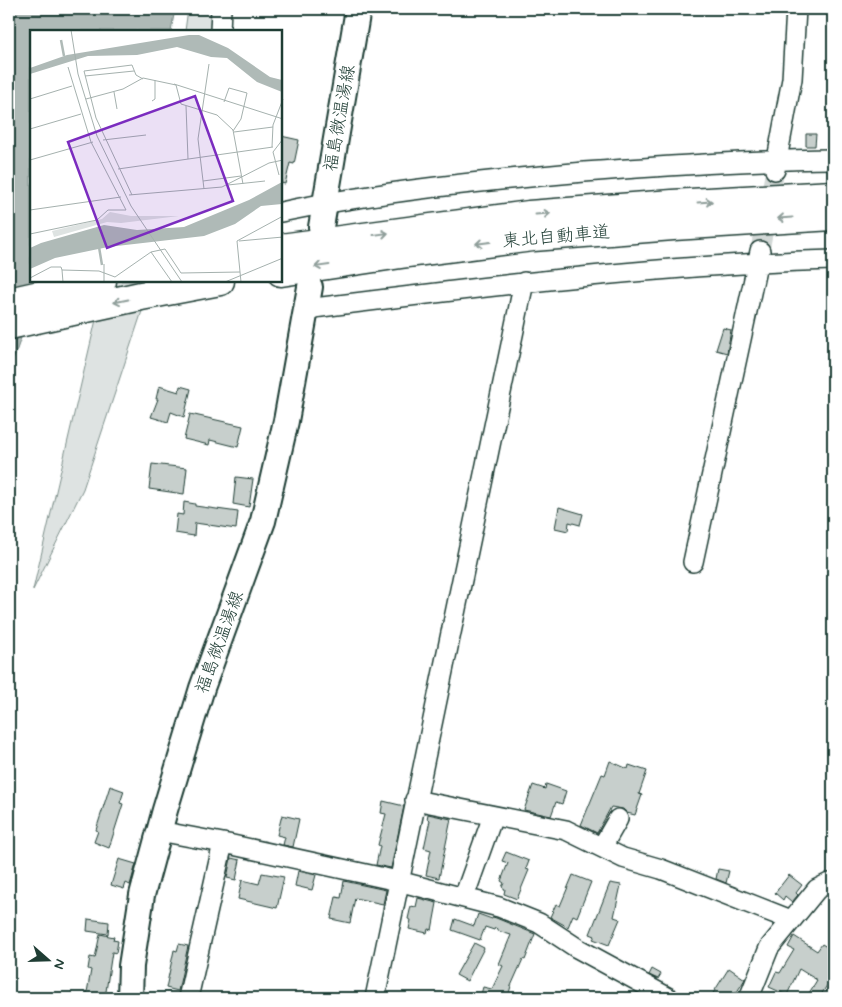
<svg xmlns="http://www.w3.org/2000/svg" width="842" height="1007" viewBox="0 0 842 1007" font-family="Mynerve,'Klee One',sans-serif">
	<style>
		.green { fill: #dee3e2; stroke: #7e908b }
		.water { fill: #afbab7; stroke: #758883 }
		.building { fill: #c7cfcc; stroke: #1f3d34 }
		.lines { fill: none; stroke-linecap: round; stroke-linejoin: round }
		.minor-tunnel { stroke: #d2d8d6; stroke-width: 19; stroke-dasharray: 19 9; stroke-linecap: butt }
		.minor-casing { stroke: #1f3d34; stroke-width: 22 }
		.major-casing { stroke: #1f3d34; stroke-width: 28 }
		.highway-casing { stroke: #1f3d34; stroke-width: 31 }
		.minor { stroke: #fff; stroke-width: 19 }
		.major { stroke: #fff; stroke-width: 24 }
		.highway { stroke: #fff; stroke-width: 28 }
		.oneway { stroke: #8f9e9a }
		.labels { text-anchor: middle; stroke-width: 4; stroke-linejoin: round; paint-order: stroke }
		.street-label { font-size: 18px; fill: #1f3d34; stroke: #fff }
		.inset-river { fill: none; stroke: #afbab7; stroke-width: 2.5 }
		.inset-road { fill: none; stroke: #a5b1ae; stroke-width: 1 }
		.view { fill: #7b2cbf; fill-opacity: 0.15; stroke: #7b2cbf; stroke-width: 2.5 }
		.inset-edge { fill: none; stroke: #1f3d34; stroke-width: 2.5 }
	</style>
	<rect width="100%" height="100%" fill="#fff"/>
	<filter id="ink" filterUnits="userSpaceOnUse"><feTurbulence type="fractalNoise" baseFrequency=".02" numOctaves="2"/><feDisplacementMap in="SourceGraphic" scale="10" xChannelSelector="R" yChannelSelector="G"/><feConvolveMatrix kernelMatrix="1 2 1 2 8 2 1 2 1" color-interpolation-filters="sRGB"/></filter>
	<g filter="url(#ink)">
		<path class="green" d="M 188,9 L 216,9 L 213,31 L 185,31 Z
			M 105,281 L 152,281 L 83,489 L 33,590 Z"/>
		<path class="water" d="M 9,9 L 175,9 L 171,31 L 31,31 L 31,281 L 41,281 L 9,372 Z"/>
		<path class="building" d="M 806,134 L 816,134 L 815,146 L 806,146 Z
			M 281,136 L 299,140 L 294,164 L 290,163 L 285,184 L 281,183 Z
			M 723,328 L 731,330 L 727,353 L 716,350 Z
			M 159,386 L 179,392 L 180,386 L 191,389 L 184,417 L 171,412 L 168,422 L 151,417 L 158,399 L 156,399 Z
			M 190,414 L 243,426 L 238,447 L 210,440 L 209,445 L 184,439 Z
			M 152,464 L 187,468 L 184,494 L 149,489 Z
			M 236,477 L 253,479 L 249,507 L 233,504 Z
			M 184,502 L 195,504 L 195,506 L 238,512 L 236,529 L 195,523 L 194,536 L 175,533 L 177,514 L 183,515 Z
			M 559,507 L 583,514 L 580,525 L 569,522 L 568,531 L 555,528 Z
			M 610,761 L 628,769 L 629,765 L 647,771 L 639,794 L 642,795 L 635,815 L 627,813 L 623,809 L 611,807 L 597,833 L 581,825 L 602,774 L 605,775 Z
			M 546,784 L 566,791 L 562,804 L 556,802 L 551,816 L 524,810 L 533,785 L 545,789 Z
			M 110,786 L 124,791 L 120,803 L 123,804 L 109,848 L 94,842 L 98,831 L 96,830 Z
			M 383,801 L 404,806 L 391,868 L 376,865 L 380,846 L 378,845 L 386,814 L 381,813 Z
			M 428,814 L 451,819 L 439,878 L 426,875 L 431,850 L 424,848 L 430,820 L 427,819 Z
			M 282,815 L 299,819 L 293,847 L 283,845 L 285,837 L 277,835 Z
			M 506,852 L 529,861 L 526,869 L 529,870 L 517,899 L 504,894 L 505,889 L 502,887 L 504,883 L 501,881 L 508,863 L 502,861 Z
			M 231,858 L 240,860 L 236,880 L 227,878 Z
			M 119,859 L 136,864 L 130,885 L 126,883 L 124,889 L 111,885 Z
			M 718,869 L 729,871 L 726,883 L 716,879 Z
			M 298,871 L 316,875 L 312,890 L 295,886 Z
			M 262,873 L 284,877 L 277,908 L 238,899 L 242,880 L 259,884 Z
			M 573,875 L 591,882 L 577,917 L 573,915 L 568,927 L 550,917 L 556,904 L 560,906 Z
			M 789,875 L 802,885 L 796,893 L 798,895 L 792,902 L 785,896 L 783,900 L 775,893 Z
			M 344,881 L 386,890 L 383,904 L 355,898 L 350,923 L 331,919 L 336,897 L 341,898 Z
			M 610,883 L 621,885 L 614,917 L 620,919 L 609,945 L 593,939 L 595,936 L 590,934 Z
			M 418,898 L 437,903 L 432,930 L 428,929 L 427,933 L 409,929 L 411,920 L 408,919 L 411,906 L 416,907 Z
			M 478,914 L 492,919 L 493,917 L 496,918 L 535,934 L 525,960 L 523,959 L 511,986 L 509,993 L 514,994 L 514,998 L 480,998 L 483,987 L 492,989 L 503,966 L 499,964 L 511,935 L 498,931 L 498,929 L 495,928 L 494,930 L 485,927 L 480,940 L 452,930 L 455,919 L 474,926 Z
			M 88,919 L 109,922 L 108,934 L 87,931 Z
			M 100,934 L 114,937 L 113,940 L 118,941 L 116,953 L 112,952 L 105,998 L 86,998 L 91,970 L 88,969 L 90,957 L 95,958 Z
			M 794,936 L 817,951 L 822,944 L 833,951 L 833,976 L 819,998 L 806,998 L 817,980 L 799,969 L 787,995 L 769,987 L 776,972 L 780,973 L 794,950 L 788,947 Z
			M 474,943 L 484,948 L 467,981 L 456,975 Z
			M 179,944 L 188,946 L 178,991 L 166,988 L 174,950 L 177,951 Z
			M 729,968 L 745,979 L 742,984 L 733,998 L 710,998 Z
			M 652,969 L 661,974 L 658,979 L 649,975 Z"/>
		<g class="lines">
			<path class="minor-tunnel" d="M 760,250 L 775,170"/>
			<defs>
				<path id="minor" d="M 220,31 L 221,9
					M 775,170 L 792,79 L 796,9
					M 281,212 C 381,191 483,181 584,172 C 667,166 750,160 833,159
					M 306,309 C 481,287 657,265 833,260
					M 693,562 L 760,251
					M 415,800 L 566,830 L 623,858 L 661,869 L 791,920
					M 159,831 L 228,844 L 398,881 L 499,907 L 539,923 L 577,948 L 669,998
					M 602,847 L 618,819
					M 464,897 L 493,816
					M 188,998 L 223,843
					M 375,998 L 524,282
					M 749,998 L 769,948 L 817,889 L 829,883 L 833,883"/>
				<path id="major" d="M 321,227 L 358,9
					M 130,998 L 131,966 L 142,895 L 165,810 L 202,688 L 263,521 L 286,421 L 310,287"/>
				<path id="highway" d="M 281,248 L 529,215 L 672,204 L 833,195
					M 281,272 L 401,254 L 533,237 L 673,226 L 833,216
					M 9,302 L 102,281
					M 9,325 L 141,296 L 220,281"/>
			</defs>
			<use href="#minor" class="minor-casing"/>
			<use href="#major" class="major-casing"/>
			<use href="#highway" class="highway-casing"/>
			<use href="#minor" class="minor"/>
			<use href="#major" class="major"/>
			<use href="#highway" class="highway"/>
		</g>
		<defs><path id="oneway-shaft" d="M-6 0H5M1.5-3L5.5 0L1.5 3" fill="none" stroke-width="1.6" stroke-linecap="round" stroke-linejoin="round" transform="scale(1.25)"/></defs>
		<g class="oneway">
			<use href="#oneway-shaft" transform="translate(705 202) rotate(-4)"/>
			<use href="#oneway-shaft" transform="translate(543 214) rotate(-4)"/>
			<use href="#oneway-shaft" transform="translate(785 218) rotate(176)"/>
			<use href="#oneway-shaft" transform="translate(381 234) rotate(-8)"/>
			<use href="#oneway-shaft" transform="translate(483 243) rotate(173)"/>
			<use href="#oneway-shaft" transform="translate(322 266) rotate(172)"/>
			<use href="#oneway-shaft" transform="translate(121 301) rotate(168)"/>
		</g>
	</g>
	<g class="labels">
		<g class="street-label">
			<text transform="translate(339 118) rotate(-80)" y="6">福島微温湯線</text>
			<text transform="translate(556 236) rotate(-5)" y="6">東北自動車道</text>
			<text transform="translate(219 642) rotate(-70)" y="6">福島微温湯線</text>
		</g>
	</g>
	<g transform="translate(30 30)">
		<rect width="252" height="252" fill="#fff"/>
		<path d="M 80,182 L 101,186 L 149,186 L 91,193 L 77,192 L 24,207 L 22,201 L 72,189 Z" fill="#dee3e2"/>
		<path d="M 159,5 L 169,5 L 198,18 L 240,47 L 252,50 L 252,62 L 227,52 L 197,28 L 181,27 L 147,17 L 107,25 L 58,26 L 0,44 L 0,38 L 37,25 ZM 252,152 L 252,174 L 231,176 L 205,194 L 174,206 L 78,217 L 25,228 L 0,239 L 0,218 L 11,213 L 74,195 L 107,200 L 154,197 L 219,170 Z" fill="#afbab7"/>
		<path class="inset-river" d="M 31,10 L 34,26M 69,217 L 72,235"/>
		<path class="inset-road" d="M 41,0 L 48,44 L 67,106 L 101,176 L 152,252M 55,46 L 104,41M 144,54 L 253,89M 84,62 L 87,79M 0,69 L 42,56M 56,69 L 93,59 L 113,48 L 146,55 L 151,74 L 187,85 L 203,100 L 213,154M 122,71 L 125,69 L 125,50M 194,72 L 199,58 L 217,63 L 211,89 L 203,101M 156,76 L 158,129M 0,99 L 51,84M 204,102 L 243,97M 73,110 L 116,105M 242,117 L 243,95 L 253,69M 0,130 L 63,112M 88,139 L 243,117M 249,145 L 243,122 L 253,109M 173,151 L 211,146M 198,155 L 235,151M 174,159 L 168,109 L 179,34M 99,165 L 192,157 L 239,133 L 253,130M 102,165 L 66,88 L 54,41 L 102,35 L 106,45 L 113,49M 0,180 L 91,167M 0,204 L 67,190 L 78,180 L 96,180 L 61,112 L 38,37M 209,211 L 253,207M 121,222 L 135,219 L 151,243 L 210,242M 74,234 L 74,252M 0,248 L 21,237 L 31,237 L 32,240M 33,252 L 32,240 L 69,241 L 85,247 L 121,222 L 142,252M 195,252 L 253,228M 211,252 L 207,211 L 253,186"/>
		<path class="view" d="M 165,66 L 203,171 L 77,218 L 38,112 Z"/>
		<rect width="252" height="252" class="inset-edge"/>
	</g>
	<rect width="842" height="1007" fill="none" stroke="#fff" stroke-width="30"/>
	<rect x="15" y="15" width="812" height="977" fill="none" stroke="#1f3d34" stroke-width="2" filter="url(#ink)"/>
	<g transform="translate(48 960) rotate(110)" stroke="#ffffff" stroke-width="4" paint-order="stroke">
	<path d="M0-4L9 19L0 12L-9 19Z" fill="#1f3d34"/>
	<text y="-8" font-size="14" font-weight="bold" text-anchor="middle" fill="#1f3d34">N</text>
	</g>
</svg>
